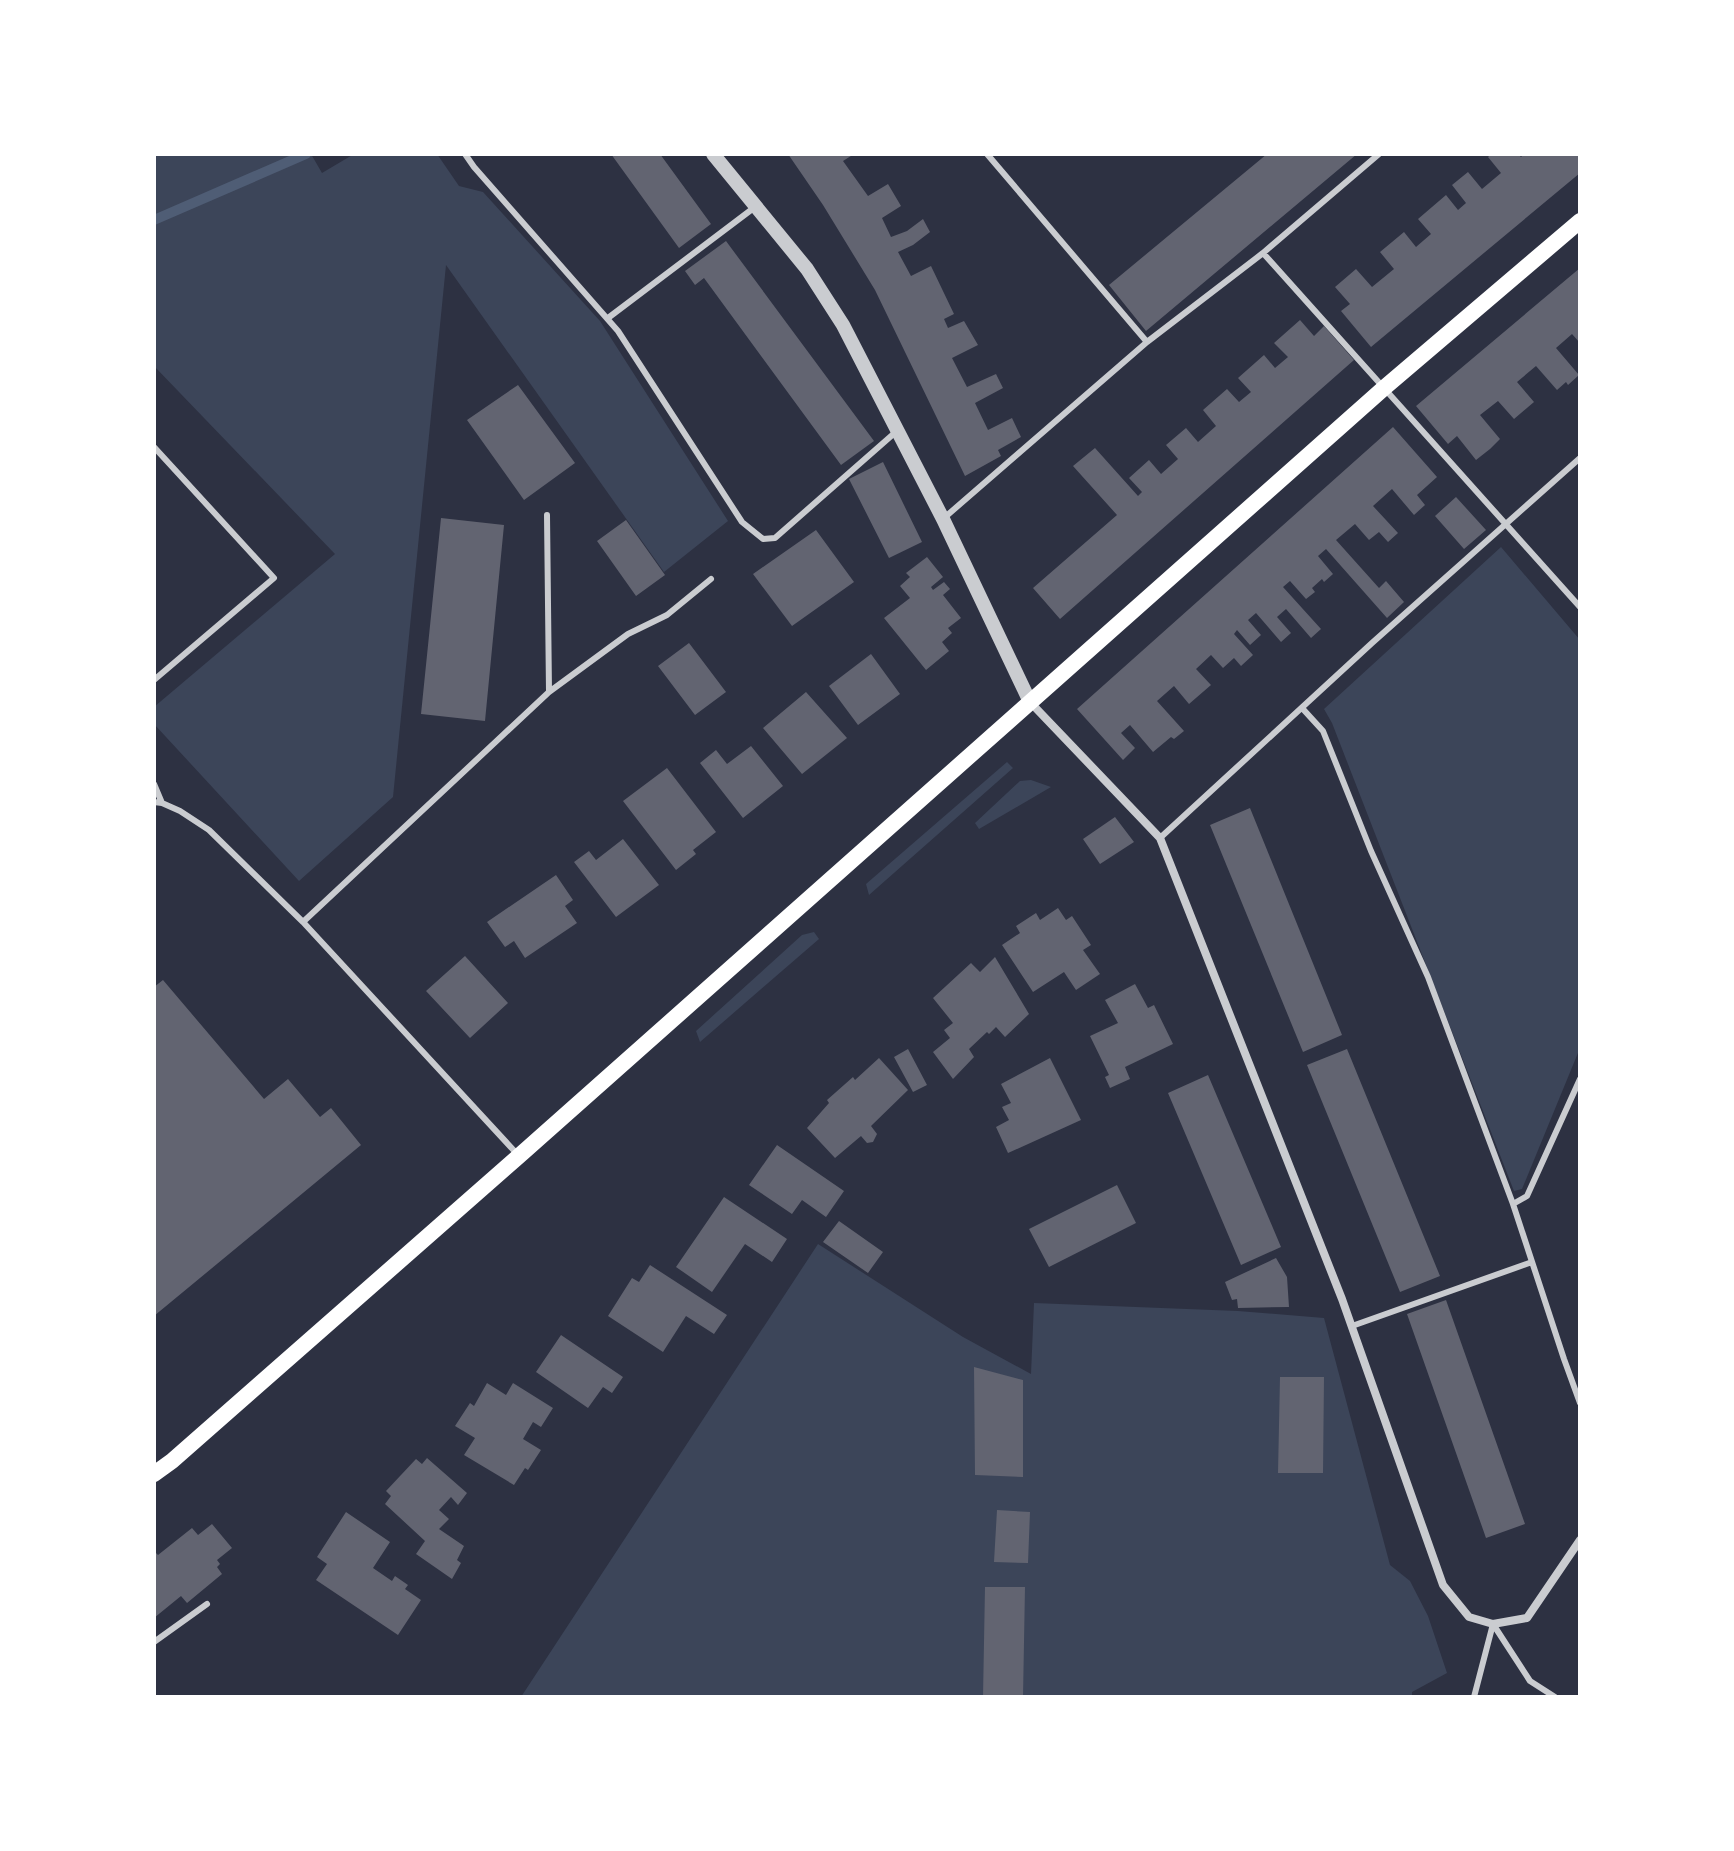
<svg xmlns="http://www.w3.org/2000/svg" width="1734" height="1851" viewBox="0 0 1734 1851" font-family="Poppins,sans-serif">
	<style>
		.green { fill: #3c4559 }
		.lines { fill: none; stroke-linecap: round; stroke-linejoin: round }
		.stream { stroke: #4f5d75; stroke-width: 10 }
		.building { fill: #626471 }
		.service { stroke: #caccd0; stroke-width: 6 }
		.minor { stroke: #caccd0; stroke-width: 8 }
		.tertiary { stroke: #caccd0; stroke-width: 14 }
		.secondary { stroke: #fff; stroke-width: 16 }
	</style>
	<rect width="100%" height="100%" fill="#2d3142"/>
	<path class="green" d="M 154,154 L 311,154 L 322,173 L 354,154 L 437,154 L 459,186 L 483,192 L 600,321 L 728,521 L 664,572 L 446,265 L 393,797 L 299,881 L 154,724 L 154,707 L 335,554 L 154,366 Z
		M 1501,547 L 1580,640 L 1580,1048 L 1522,1189 L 1514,1191 L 1332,723 L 1324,709 Z
		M 1007,762 L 1013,768 L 869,895 L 866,884 Z
		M 1031,780 L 1051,787 L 979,829 L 975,823 L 1020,781 Z
		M 814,932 L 819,939 L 700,1042 L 696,1031 L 802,935 Z
		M 818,1244 L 963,1337 L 1031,1374 L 1034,1303 L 1238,1311 L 1324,1318 L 1390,1565 L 1410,1581 L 1428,1616 L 1447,1673 L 1412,1692 L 1412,1697 L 521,1697 Z"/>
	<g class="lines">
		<path class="stream" d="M 154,220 L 306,154"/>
	</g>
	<path class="building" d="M 611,154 L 660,154 L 711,224 L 679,248 Z
		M 788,154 L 854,154 L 843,161 L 868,196 L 888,184 L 901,206 L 882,218 L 891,237 L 907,231 L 923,219 L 930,232 L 913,245 L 898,252 L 911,276 L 931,266 L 954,314 L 944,319 L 948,328 L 964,321 L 978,345 L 952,358 L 967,387 L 996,374 L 1003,388 L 975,403 L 988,430 L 1012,418 L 1021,437 L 998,450 L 1001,456 L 965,476 L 875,290 L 823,205 Z
		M 1267,154 L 1357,154 L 1146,331 L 1109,285 Z
		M 1491,154 L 1518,154 L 1521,157 L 1524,154 L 1580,154 L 1580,173 L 1371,347 L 1341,311 L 1350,304 L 1335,287 L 1356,269 L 1372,287 L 1394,269 L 1380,252 L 1404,232 L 1416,247 L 1431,234 L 1418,219 L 1446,195 L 1458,210 L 1466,203 L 1452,185 L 1468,172 L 1482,189 L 1501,173 L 1488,157 Z
		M 726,241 L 874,441 L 841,465 L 704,278 L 695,285 L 685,271 Z
		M 1580,268 L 1580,343 L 1572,334 L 1556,348 L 1579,375 L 1568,385 L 1566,382 L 1557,390 L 1536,366 L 1517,382 L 1534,402 L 1514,419 L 1498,401 L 1480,415 L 1500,439 L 1490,449 L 1476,460 L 1457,436 L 1448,444 L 1416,406 Z
		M 1300,320 L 1314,336 L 1324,326 L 1354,360 L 1060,619 L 1033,588 L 1117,515 L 1073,466 L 1095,448 L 1138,496 L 1142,492 L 1129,478 L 1149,460 L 1161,474 L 1178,459 L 1166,445 L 1186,428 L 1198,442 L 1216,426 L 1203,410 L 1227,389 L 1239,402 L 1251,392 L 1238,378 L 1264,355 L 1275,368 L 1288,357 L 1274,343 Z
		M 518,385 L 575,463 L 524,500 L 467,420 Z
		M 1393,427 L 1437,477 L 1417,495 L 1425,505 L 1414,515 L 1392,489 L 1373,506 L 1398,533 L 1388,542 L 1379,532 L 1369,540 L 1355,524 L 1336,540 L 1379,588 L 1386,581 L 1404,602 L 1387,618 L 1326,549 L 1318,556 L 1333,574 L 1324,582 L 1322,579 L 1312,588 L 1315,592 L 1306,599 L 1290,581 L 1283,587 L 1321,629 L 1311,638 L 1286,609 L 1277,617 L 1291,633 L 1281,642 L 1256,613 L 1248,620 L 1261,635 L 1250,645 L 1237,630 L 1234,634 L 1253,655 L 1241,666 L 1234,658 L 1223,668 L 1211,655 L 1196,669 L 1211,685 L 1189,704 L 1174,686 L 1157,701 L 1184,731 L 1174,739 L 1171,737 L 1153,752 L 1130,725 L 1121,733 L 1135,748 L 1123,760 L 1077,709 Z
		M 883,462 L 922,542 L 889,558 L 849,479 Z
		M 1456,497 L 1486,530 L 1464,549 L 1435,516 Z
		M 441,518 L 504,525 L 485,721 L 421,714 Z
		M 626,520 L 665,575 L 636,596 L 597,541 Z
		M 816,530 L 854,582 L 792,626 L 753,574 Z
		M 927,557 L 943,577 L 931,587 L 933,590 L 944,582 L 950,589 L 943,595 L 961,618 L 948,628 L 952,633 L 942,642 L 949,651 L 926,670 L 884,618 L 910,598 L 900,586 L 910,577 L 906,573 Z
		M 689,643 L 726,692 L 695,715 L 658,666 Z
		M 871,654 L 900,694 L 858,725 L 829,686 Z
		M 806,692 L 847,738 L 802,774 L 763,728 Z
		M 751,746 L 783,786 L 743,818 L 700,763 L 716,750 L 727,764 Z
		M 667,768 L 716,832 L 693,850 L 696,854 L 676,870 L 623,801 Z
		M 1250,808 L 1342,1035 L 1303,1052 L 1210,825 Z
		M 1115,817 L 1134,842 L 1100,864 L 1083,839 Z
		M 623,839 L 659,885 L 616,917 L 574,862 L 589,851 L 596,860 Z
		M 556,875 L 573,900 L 565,906 L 577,923 L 525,958 L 514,941 L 505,947 L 487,922 Z
		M 1058,908 L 1066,920 L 1072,916 L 1091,945 L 1083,950 L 1100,974 L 1076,990 L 1064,972 L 1033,992 L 1002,945 L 1020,933 L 1016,926 L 1036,913 L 1040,920 Z
		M 465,956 L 508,1003 L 470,1038 L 426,991 Z
		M 995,957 L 1029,1014 L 1005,1037 L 996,1027 L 989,1034 L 987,1032 L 969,1049 L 974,1057 L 953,1079 L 933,1052 L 950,1038 L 944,1030 L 953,1023 L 933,998 L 971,963 L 980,972 Z
		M 163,980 L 264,1099 L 288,1079 L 320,1117 L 331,1108 L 361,1145 L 154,1316 L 154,987 Z
		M 1135,984 L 1148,1008 L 1154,1005 L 1173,1044 L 1125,1067 L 1130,1079 L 1110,1088 L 1105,1077 L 1109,1075 L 1090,1036 L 1118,1023 L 1105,1000 Z
		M 908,1049 L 927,1085 L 913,1092 L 894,1057 Z
		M 1347,1049 L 1440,1276 L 1400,1292 L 1307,1065 Z
		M 879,1058 L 908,1090 L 871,1126 L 877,1134 L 873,1142 L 867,1143 L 861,1136 L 835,1158 L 807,1128 L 829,1103 L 827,1100 L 853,1077 L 855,1080 Z
		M 1050,1058 L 1081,1120 L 1008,1153 L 996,1127 L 1009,1120 L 1002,1107 L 1011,1103 L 1001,1084 Z
		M 1208,1075 L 1281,1247 L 1241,1265 L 1168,1093 Z
		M 777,1145 L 844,1191 L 826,1217 L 802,1200 L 792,1214 L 749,1185 Z
		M 1117,1185 L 1136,1223 L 1049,1267 L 1029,1229 Z
		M 724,1197 L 787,1239 L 772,1262 L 745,1244 L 712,1292 L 676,1267 Z
		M 839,1221 L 883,1252 L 868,1273 L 823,1242 Z
		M 1276,1258 L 1287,1277 L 1289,1307 L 1238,1308 L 1237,1299 L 1232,1300 L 1225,1282 Z
		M 650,1265 L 727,1315 L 714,1334 L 686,1316 L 663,1352 L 608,1316 L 632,1278 L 639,1282 Z
		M 1446,1300 L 1525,1524 L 1486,1538 L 1407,1314 Z
		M 561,1335 L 623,1377 L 612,1393 L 603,1387 L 588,1408 L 536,1372 Z
		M 974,1367 L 1023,1380 L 1023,1477 L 975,1475 Z
		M 1280,1377 L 1324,1377 L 1323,1473 L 1278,1473 Z
		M 487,1383 L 506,1395 L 513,1383 L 553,1408 L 541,1427 L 533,1422 L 523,1439 L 541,1450 L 528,1470 L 525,1468 L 514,1485 L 464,1455 L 475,1438 L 455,1426 L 470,1403 L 474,1406 Z
		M 427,1458 L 467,1493 L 458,1505 L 451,1497 L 439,1510 L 449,1519 L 439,1529 L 464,1546 L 457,1560 L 461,1563 L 452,1579 L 416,1554 L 425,1541 L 385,1504 L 391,1496 L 386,1491 L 416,1459 L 422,1464 Z
		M 997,1510 L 1030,1512 L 1028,1563 L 994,1562 Z
		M 346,1512 L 390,1542 L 373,1568 L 392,1581 L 395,1576 L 408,1585 L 405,1589 L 421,1600 L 398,1635 L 316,1580 L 327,1564 L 317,1557 Z
		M 212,1524 L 232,1548 L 217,1560 L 220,1564 L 217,1567 L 222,1574 L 187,1603 L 181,1596 L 154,1618 L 154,1551 L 158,1555 L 192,1528 L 198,1535 Z
		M 985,1587 L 1025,1587 L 1023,1697 L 983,1697 Z"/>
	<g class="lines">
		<path class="service" d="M 465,154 L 474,167 L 618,331 L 742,522 L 763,539 L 775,538 L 898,430
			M 987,154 L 1147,342 L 1263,253 L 1379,154
			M 1263,253 L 1580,607
			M 608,318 L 755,207
			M 154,447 L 274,578 L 154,680
			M 944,518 L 1147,342
			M 549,692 L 628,634 L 667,615 L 711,579
			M 1302,708 L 1323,731 L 1371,851 L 1428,977 L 1513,1204 L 1564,1359 L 1580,1403
			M 154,784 L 162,803
			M 154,802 L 162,803 L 180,811 L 209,830 L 303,922 L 519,1156
			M 1160,838 L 1372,643 L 1580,458
			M 303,922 L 549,692 L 547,515
			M 1513,1204 L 1527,1196 L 1580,1079
			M 1352,1326 L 1532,1262
			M 1493,1624 L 1530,1681 L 1555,1697
			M 154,1642 L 207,1604
			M 1474,1697 L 1493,1624"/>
		<path class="minor" d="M 1030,702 L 1160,838 L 1342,1299 L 1443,1585 L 1469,1617 L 1493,1624 L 1527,1618 L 1580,1540"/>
		<path class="tertiary" d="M 713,154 L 807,269 L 843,325 L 943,519 L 1030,702"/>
		<path class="secondary" d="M 154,1474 L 172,1461 L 519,1156 L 1384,388 L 1580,221"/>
	</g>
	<rect width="1734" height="1851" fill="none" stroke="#ffffff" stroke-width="312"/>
</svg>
